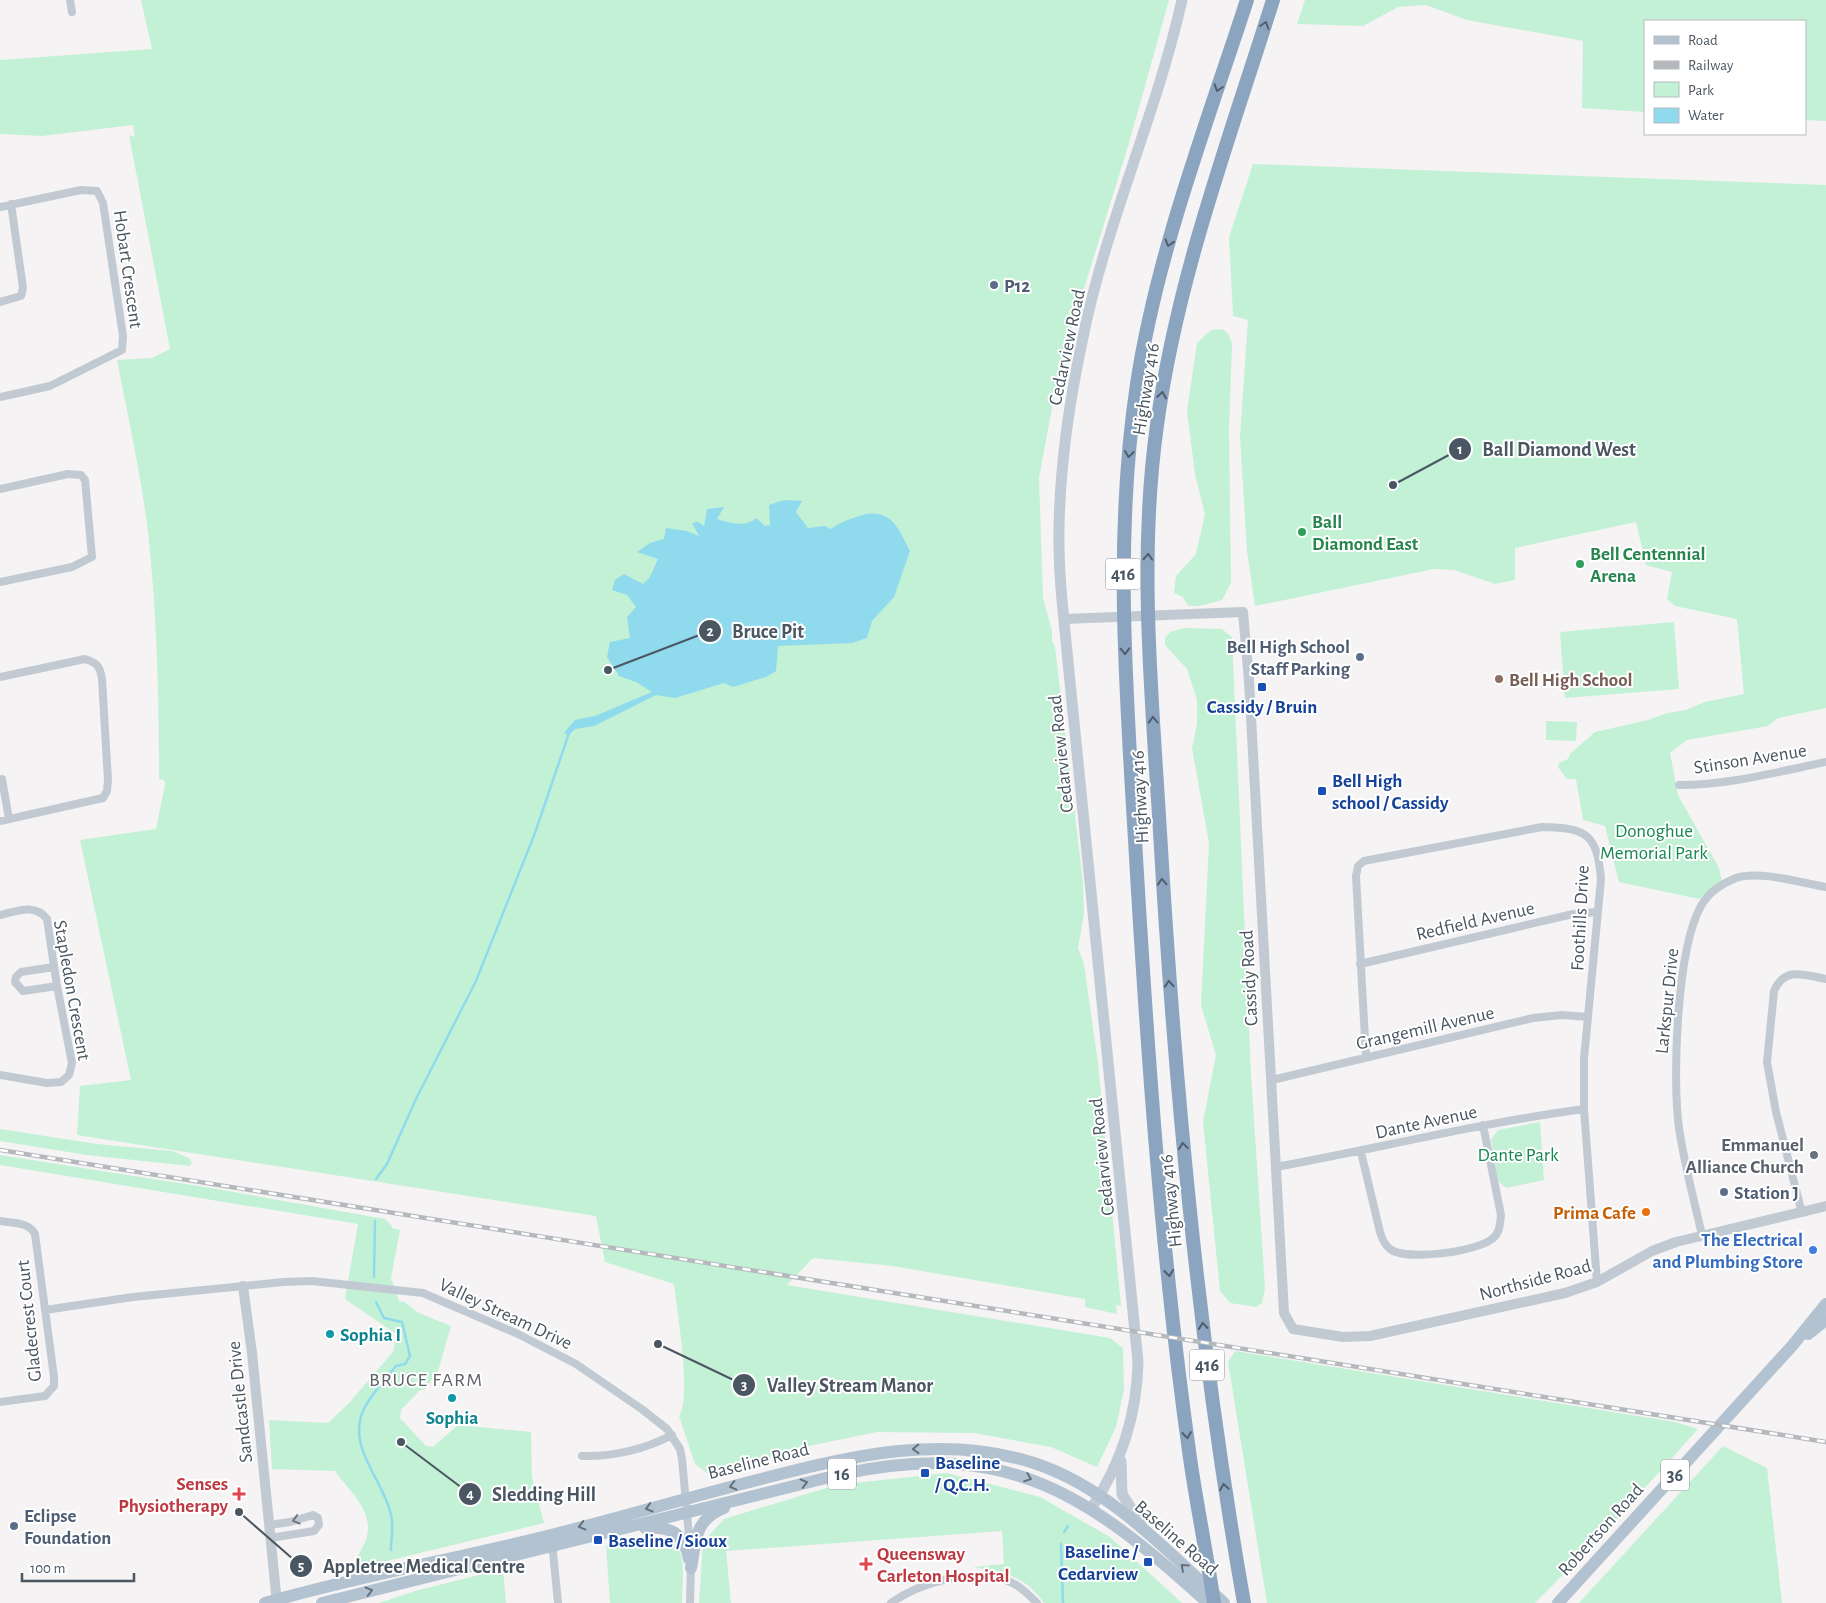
<svg xmlns="http://www.w3.org/2000/svg" width="1826" height="1603" viewBox="0 0 1826 1603" font-family="'Alegreya Sans',sans-serif">
	<style>
		.green { fill: #c3f1d5 }
		.water { fill: #90daee }
		.lines { fill: none; stroke-linecap: round; stroke-linejoin: round }
		.stream { stroke: #90daee; stroke-width: 2.5 }
		.minor { stroke: #c1cad2; stroke-width: 8 }
		.tertiary { stroke: #c1cad2; stroke-width: 10 }
		.secondary { stroke: #c1cbd6; stroke-width: 11 }
		.primary { stroke: #b3c2d1; stroke-width: 12 }
		.motorway { stroke: #8ba5c1; stroke-width: 14 }
		.rail-casing { stroke: #b5b8bd; stroke-width: 4.5 }
		.rail { stroke: #fff; stroke-width: 2.5; stroke-dasharray: 8; stroke-linecap: butt }
		.oneway { stroke: #505e6b }
		.oneway2 { stroke: #64717d }
		.oneway3 { stroke: #6e7983 }
		.service-dot { fill: #5c6f8a; stroke: #fff; stroke-width: 2 }
		.leisure-dot { fill: #2e9e5b; stroke: #fff; stroke-width: 2 }
		.education-dot { fill: #8d6e63; stroke: #fff; stroke-width: 2 }
		.transit-dot { fill: #1a4fb4; stroke: #fff; stroke-width: 2 }
		.worship-dot { fill: #6b7280; stroke: #fff; stroke-width: 2 }
		.food-dot { fill: #e8710a; stroke: #fff; stroke-width: 2 }
		.shop-dot { fill: #3f7fe0; stroke: #fff; stroke-width: 2 }
		.culture-dot { fill: #0f9aa8; stroke: #fff; stroke-width: 2 }
		.health-dot { fill: #e0444e; stroke: #fff; stroke-width: 2 }
		.labels { text-anchor: middle; stroke-width: 4; stroke-linejoin: round; paint-order: stroke }
		.shield { fill: #fff; stroke: #808990; stroke-width: 1 }
		.shield-label { font-size: 18px; font-weight: bold; fill: #4a5661 }
		.street-label { font-size: 19px; fill: #4a5661; stroke: #fff }
		.service-label { font-size: 19px; font-weight: bold; fill: #4e5e75; stroke: #fff; text-anchor: start }
		.leisure-label { font-size: 19px; font-weight: bold; fill: #27864d; stroke: #fff; text-anchor: start }
		.education-label { font-size: 19px; font-weight: bold; fill: #785e54; stroke: #fff; text-anchor: start }
		.transit-label { font-size: 19px; font-weight: bold; fill: #164399; stroke: #fff; text-anchor: start }
		.park-label { font-size: 19px; fill: #17864f; stroke: #fff }
		.worship-label { font-size: 19px; font-weight: bold; fill: #5b616d; stroke: #fff; text-anchor: end }
		.food-label { font-size: 19px; font-weight: bold; fill: #c56008; stroke: #fff; text-anchor: end }
		.shop-label { font-size: 19px; font-weight: bold; fill: #366cbe; stroke: #fff; text-anchor: end }
		.culture-label { font-size: 19px; font-weight: bold; fill: #0d838f; stroke: #fff; text-anchor: start }
		.health-label { font-size: 19px; font-weight: bold; fill: #be3a42; stroke: #fff; text-anchor: end }
		.neighbourhood-label { font-size: 20px; letter-spacing: 1px; fill: #5f6368; stroke: #fff }
		.leader { fill: none; stroke: #4a5661; stroke-width: 2 }
		.callout-dot { fill: #4a5661; stroke: #fff; stroke-width: 2 }
		.mark-label { font-size: 15px; text-anchor: middle; font-weight: bold; fill: #fff }
		.callout-label { font-size: 20px; text-anchor: middle; font-weight: bold; fill: #4a5661; stroke: #fff; stroke-width: 4; stroke-linejoin: round; paint-order: stroke }
	</style>
	<rect width="100%" height="100%" fill="#f5f3f3"/>
	<path class="green" d="M 141,0 L 1169,0 L 1129,143 L 1059,370 L 1039,478 L 1043,598 L 1052,631 L 1052,641 L 1055,647 L 1083,883 L 1084,914 L 1078,948 L 1084,964 L 1098,1063 L 1121,1306 L 1116,1305 L 1117,1314 L 1085,1307 L 1085,1299 L 893,1266 L 813,1258 L 787,1285 L 1110,1338 L 1123,1348 L 1124,1389 L 1116,1427 L 1097,1467 L 1051,1447 L 974,1433 L 877,1432 L 774,1453 C 765,1466 726,1471 710,1475 L 695,1464 L 679,1416 C 692,1397 677,1311 674,1284 L 605,1262 L 596,1216 L 77,1135 L 80,1086 L 131,1080 L 80,840 L 156,829 L 165,784 L 164,780 L 159,779 C 159,697 157,614 148,532 C 141,474 128,417 117,360 L 152,358 L 170,349 L 129,135 L 135,137 L 133,125 L 42,136 L 0,134 L 0,60 L 152,49 Z
		M 1305,0 L 1826,0 L 1826,121 L 1805,120 L 1805,21 L 1645,21 L 1645,112 L 1582,108 L 1583,41 L 1467,20 L 1426,5 L 1398,7 L 1363,26 L 1297,24 Z
		M 1253,164 L 1826,185 L 1826,708 L 1778,718 L 1768,726 L 1687,740 L 1670,753 L 1678,795 L 1719,868 L 1722,882 L 1699,899 L 1619,882 L 1605,826 L 1583,820 L 1576,779 L 1567,779 L 1558,767 L 1559,763 L 1568,759 L 1570,754 L 1595,732 L 1648,720 L 1667,713 L 1686,710 L 1705,702 L 1744,694 L 1737,619 L 1675,606 L 1667,599 L 1672,572 L 1646,565 L 1636,522 L 1515,548 L 1515,580 L 1495,584 L 1454,570 L 1434,569 L 1255,606 L 1247,551 L 1240,436 L 1248,320 L 1233,316 L 1229,237 Z
		M 1223,329 L 1229,335 L 1232,344 L 1229,429 L 1231,583 L 1222,600 L 1199,606 L 1188,606 L 1183,597 L 1174,593 L 1176,576 L 1196,554 L 1205,514 L 1195,474 L 1187,411 L 1197,343 L 1211,330 Z
		M 1674,622 L 1679,689 L 1565,698 L 1560,632 Z
		M 1184,628 L 1222,629 L 1232,637 L 1251,1074 L 1265,1288 L 1262,1303 L 1256,1307 L 1230,1303 L 1220,1291 L 1203,1122 L 1216,1055 L 1201,1005 L 1209,843 L 1192,748 L 1197,724 L 1197,700 L 1187,669 L 1165,645 L 1165,638 L 1170,632 Z
		M 1546,721 L 1577,722 L 1576,741 L 1546,740 Z
		M 1540,1122 L 1544,1180 L 1506,1188 L 1498,1181 L 1491,1140 L 1498,1130 Z
		M 0,1129 L 97,1144 L 172,1151 L 189,1158 L 192,1162 L 190,1166 L 87,1155 L 0,1141 Z
		M 0,1155 L 211,1188 L 385,1219 L 392,1226 L 392,1228 L 400,1230 L 391,1278 L 399,1301 L 405,1302 L 417,1312 L 451,1326 L 438,1371 L 425,1389 L 419,1391 L 401,1410 L 400,1418 L 426,1446 L 433,1447 L 458,1425 L 531,1432 L 532,1477 L 544,1523 L 362,1567 L 355,1565 C 357,1554 365,1546 367,1536 C 373,1509 348,1490 335,1471 L 272,1469 L 269,1420 L 328,1423 L 349,1403 L 393,1352 L 396,1334 L 345,1299 L 358,1224 L 0,1165 Z
		M 1235,1351 L 1675,1422 L 1698,1429 L 1603,1534 L 1535,1603 L 1267,1603 L 1228,1362 Z
		M 1723,1446 L 1767,1468 L 1782,1603 L 1579,1603 Z
		M 947,1473 L 1040,1497 L 1110,1537 L 1182,1603 L 1044,1603 C 1024,1575 1005,1573 973,1567 L 1004,1564 L 1002,1531 L 726,1551 L 731,1603 L 699,1603 L 703,1542 L 724,1519 L 836,1485 Z
		M 651,1536 C 692,1538 682,1572 682,1603 L 610,1603 L 606,1545 Z
		M 503,1569 L 506,1603 L 379,1603 L 415,1591 Z"/>
	<path class="water" d="M 784,500 L 802,501 L 796,512 L 808,528 L 825,526 L 831,529 C 839,523 847,520 856,517 C 889,505 897,525 910,551 L 894,597 L 872,621 L 867,638 L 852,643 L 778,646 L 776,671 L 766,677 L 733,687 L 724,683 L 675,698 L 656,695 L 594,726 L 575,729 L 569,735 L 564,733 L 575,720 L 595,716 L 652,692 L 636,682 L 619,676 L 607,657 L 610,642 L 630,638 L 627,617 L 636,607 L 627,595 L 612,590 L 615,580 L 624,574 L 643,584 L 650,577 L 658,559 L 637,552 L 650,543 L 664,539 L 666,528 L 687,531 L 699,536 L 692,523 L 698,522 L 704,526 L 707,509 L 724,507 L 717,519 C 730,523 745,528 756,518 L 765,526 L 770,525 L 769,505 Z"/>
	<g class="lines">
		<path class="stream" d="M 376,1179 L 387,1164 L 415,1101 L 476,981 L 535,833 L 569,733
			M 374,1277 L 375,1221
			M 376,1302 L 384,1318 L 402,1322 L 410,1356 L 405,1364 L 396,1366 C 386,1379 373,1392 365,1407 C 344,1445 384,1480 391,1515 C 394,1526 391,1539 391,1550
			M 1064,1532 L 1068,1526
			M 1061,1544 L 1063,1603"/>
		<path class="minor" d="M 70,0 L 72,12
			M 0,207 L 81,190 L 97,191 L 103,203 L 123,336 L 122,350 L 50,386 L 0,397
			M 0,302 L 21,296 L 23,288 L 11,204
			M 0,489 L 68,474 L 81,475 L 85,480 L 92,557 L 72,567 L 0,582
			M 0,677 L 85,659 C 97,663 100,666 102,679 L 108,780 L 107,791 L 103,798 L 0,821
			M 2,779 L 9,819
			M 1679,785 C 1729,785 1777,772 1826,762
			M 0,915 C 17,911 35,903 47,919 L 57,986 L 72,1063 L 69,1075 L 61,1082 L 47,1083 L 0,1075
			M 1360,964 L 1573,914 L 1597,912
			M 54,967 L 21,972 L 16,977 L 15,982 L 23,991 L 57,986
			M 1366,1057 L 1356,876 L 1358,866 L 1364,861 L 1542,827 C 1586,828 1597,833 1601,879 L 1584,1059 L 1584,1109 L 1597,1282
			M 1272,1080 L 1533,1018 L 1562,1015 L 1588,1017
			M 1361,1152 L 1380,1232 C 1382,1239 1384,1244 1390,1249 C 1406,1261 1476,1252 1492,1239 C 1500,1233 1500,1224 1501,1215 L 1483,1125
			M 1276,1167 C 1379,1148 1480,1123 1584,1109
			M 1802,1213 L 1776,1112 L 1767,1062 L 1774,991 C 1785,966 1804,975 1826,979
			M 0,1221 C 12,1223 29,1222 35,1234 L 54,1377 L 54,1386 L 45,1396 L 0,1402
			M 1702,1235 C 1694,1200 1684,1163 1679,1128 C 1672,1078 1677,948 1701,906 C 1708,893 1721,884 1736,878 C 1759,870 1802,883 1826,887
			M 45,1310 L 133,1297 L 283,1282 L 312,1281 L 423,1293 L 518,1334 L 576,1364 L 643,1410 L 667,1429 L 680,1449 L 682,1459 L 690,1547
			M 582,1456 C 612,1457 646,1449 672,1435
			M 269,1525 L 290,1522 L 313,1515 L 318,1518 L 319,1525 L 314,1531 L 270,1538
			M 552,1542 L 558,1603
			M 690,1603 L 691,1566
			M 891,1603 C 921,1582 966,1570 1002,1579 C 1016,1582 1027,1593 1037,1603"/>
		<path class="tertiary" d="M 1064,619 L 1243,612 L 1249,681 L 1284,1313 L 1293,1329 L 1343,1337 L 1370,1336 L 1565,1293 L 1597,1282 L 1652,1251 L 1676,1242 L 1826,1206
			M 243,1286 L 252,1353 L 277,1603"/>
		<path class="secondary" d="M 1121,1461 L 1122,1494 L 1141,1524
			M 1091,1509 C 1121,1464 1137,1416 1138,1362 L 1068,662 C 1064,618 1058,574 1059,529 C 1060,466 1069,403 1082,342 C 1105,225 1156,116 1182,0"/>
		<path class="primary" d="M 1808,1334 L 1826,1320
			M 645,1528 C 671,1526 684,1533 689,1559
			M 691,1568 C 696,1540 694,1520 724,1508
			M 265,1603 C 359,1576 456,1559 551,1535 C 623,1517 693,1496 765,1478 C 854,1455 944,1434 1034,1463 C 1110,1488 1167,1551 1224,1603
			M 322,1603 L 842,1474 C 1009,1438 1089,1495 1208,1603
			M 1558,1603 L 1792,1346 L 1826,1304"/>
		<path class="motorway" d="M 1214,1603 C 1207,1555 1197,1507 1190,1458 C 1161,1253 1147,1047 1135,840 C 1126,688 1114,536 1137,384 C 1157,253 1206,126 1247,0
			M 1244,1603 C 1199,1348 1175,1090 1160,832 C 1152,697 1138,559 1157,425 C 1177,278 1229,140 1273,0"/>
		<defs>
			<path id="rail" d="M 0,1150 L 1826,1442"/>
		</defs>
		<use href="#rail" class="rail-casing"/>
		<use href="#rail" class="rail"/>
	</g>
	<defs><path id="oneway-chevron" d="M-2-3.5L2.5 0L-2 3.5" fill="none" stroke-width="1.6" stroke-linecap="round" stroke-linejoin="round" transform="scale(1.25)"/></defs>
	<g class="oneway">
		<use href="#oneway-chevron" transform="translate(1265 25) rotate(-72)"/>
		<use href="#oneway-chevron" transform="translate(1218 88) rotate(108)"/>
		<use href="#oneway-chevron" transform="translate(1169 243) rotate(107)"/>
		<use href="#oneway-chevron" transform="translate(1162 395) rotate(-81)"/>
		<use href="#oneway-chevron" transform="translate(1129 454) rotate(96)"/>
		<use href="#oneway-chevron" transform="translate(1148 557) rotate(-87)"/>
		<use href="#oneway-chevron" transform="translate(1125 651) rotate(88)"/>
		<use href="#oneway-chevron" transform="translate(1153 720) rotate(-92)"/>
		<use href="#oneway-chevron" transform="translate(1162 882) rotate(-93)"/>
		<use href="#oneway-chevron" transform="translate(1169 984) rotate(-94)"/>
		<use href="#oneway-chevron" transform="translate(1183 1146) rotate(-97)"/>
		<use href="#oneway-chevron" transform="translate(1169 1273) rotate(84)"/>
		<use href="#oneway-chevron" transform="translate(1203 1326) rotate(-96)"/>
		<use href="#oneway-chevron" transform="translate(1187 1435) rotate(83)"/>
		<use href="#oneway-chevron" transform="translate(1224 1487) rotate(-99)"/>
	</g>
	<g class="oneway2">
		<use href="#oneway-chevron" transform="translate(916 1449) rotate(178)"/>
		<use href="#oneway-chevron" transform="translate(1028 1478) rotate(21)"/>
		<use href="#oneway-chevron" transform="translate(804 1483) rotate(-14)"/>
		<use href="#oneway-chevron" transform="translate(733 1486) rotate(166)"/>
		<use href="#oneway-chevron" transform="translate(649 1508) rotate(164)"/>
		<use href="#oneway-chevron" transform="translate(582 1526) rotate(165)"/>
		<use href="#oneway-chevron" transform="translate(1184 1567) rotate(-138)"/>
		<use href="#oneway-chevron" transform="translate(369 1591) rotate(-14)"/>
	</g>
	<use class="oneway3" href="#oneway-chevron" transform="translate(296 1520) rotate(164)"/>
	<g class="service-dot">
		<circle cx="994" cy="285" r="5"/>
		<circle cx="1360" cy="657" r="5"/>
		<circle cx="1724" cy="1192" r="5"/>
		<circle cx="14" cy="1526" r="5"/>
	</g>
	<g class="leisure-dot">
		<circle cx="1302" cy="532" r="5"/>
		<circle cx="1580" cy="564" r="5"/>
	</g>
	<circle class="education-dot" cx="1499" cy="679" r="5"/>
	<g class="transit-dot">
		<rect x="1257" y="682" width="10" height="10" rx="2.5"/>
		<rect x="1317" y="786" width="10" height="10" rx="2.5"/>
		<rect x="920" y="1468" width="10" height="10" rx="2.5"/>
		<rect x="593" y="1535" width="10" height="10" rx="2.5"/>
		<rect x="1143" y="1557" width="10" height="10" rx="2.5"/>
	</g>
	<circle class="worship-dot" cx="1814" cy="1155" r="5"/>
	<circle class="food-dot" cx="1646" cy="1212" r="5"/>
	<circle class="shop-dot" cx="1813" cy="1250" r="5"/>
	<g class="culture-dot">
		<circle cx="330" cy="1334" r="5"/>
		<circle cx="452" cy="1398" r="5"/>
	</g>
	<g class="health-dot">
		<path d="M236.5 1486.5h5v5h5v5h-5v5h-5v-5h-5v-5h5z"/>
		<path d="M863.5 1556.5h5v5h5v5h-5v5h-5v-5h-5v-5h5z"/>
	</g>
	<g class="labels">
		<g class="shield">
			<rect x="1105.5" y="558.5" width="35" height="31" rx="4"/>
			<rect x="1189.5" y="1349.5" width="35" height="31" rx="4"/>
			<rect x="828" y="1458.5" width="28" height="31" rx="4"/>
			<rect x="1661" y="1459.5" width="28" height="31" rx="4"/>
		</g>
		<g class="shield-label">
			<text x="1123" y="580">416</text>
			<text x="1207" y="1371">416</text>
			<text x="842" y="1480">16</text>
			<text x="1675" y="1481">36</text>
		</g>
		<g class="street-label">
			<text transform="translate(129 269) rotate(82)" y="7">Hobart Crescent</text>
			<text transform="translate(1066 347) rotate(-78)" y="7">Cedarview Road</text>
			<text transform="translate(1145 389) rotate(-81)" y="7">Highway 416</text>
			<text transform="translate(1060 754) rotate(-96)" y="7">Cedarview Road</text>
			<text transform="translate(1750 758) rotate(-9)" y="7">Stinson Avenue</text>
			<text transform="translate(1139 797) rotate(-93)" y="7">Highway 416</text>
			<text transform="translate(1579 918) rotate(-87)" y="7">Foothills Drive</text>
			<text transform="translate(1475 920) rotate(-13)" y="7">Redfield Avenue</text>
			<text transform="translate(1248 978) rotate(-93)" y="7">Cassidy Road</text>
			<text transform="translate(73 990) rotate(80)" y="7">Stapledon Crescent</text>
			<text transform="translate(1666 1001) rotate(-84)" y="7">Larkspur Drive</text>
			<text transform="translate(1425 1027) rotate(-13)" y="7">Grangemill Avenue</text>
			<text transform="translate(1426 1121) rotate(-12)" y="7">Dante Avenue</text>
			<text transform="translate(1101 1157) rotate(-96)" y="7">Cedarview Road</text>
			<text transform="translate(1170 1201) rotate(-96)" y="7">Highway 416</text>
			<text transform="translate(1535 1279) rotate(-15)" y="7">Northside Road</text>
			<text transform="translate(506 1313) rotate(25)" y="7">Valley Stream Drive</text>
			<text transform="translate(28 1321) rotate(-96)" y="7">Gladecrest Court</text>
			<text transform="translate(239 1402) rotate(-96)" y="7">Sandcastle Drive</text>
			<text transform="translate(758 1460) rotate(-14)" y="7">Baseline Road</text>
			<text transform="translate(1600 1529) rotate(-48)" y="7">Robertson Road</text>
			<text transform="translate(1177 1537) rotate(41)" y="7">Baseline Road</text>
		</g>
		<g class="service-label">
			<text x="1004" y="292">P12</text>
			<text x="1350" y="653" text-anchor="end">Bell High School<tspan x="1350" dy="22">Staff Parking</tspan></text>
			<text x="1734" y="1199">Station J</text>
			<text x="24" y="1522">Eclipse<tspan x="24" dy="22">Foundation</tspan></text>
		</g>
		<g class="leisure-label">
			<text x="1312" y="528">Ball<tspan x="1312" dy="22">Diamond East</tspan></text>
			<text x="1590" y="560">Bell Centennial<tspan x="1590" dy="22">Arena</tspan></text>
		</g>
		<g class="education-label">
			<text x="1509" y="686">Bell High School</text>
		</g>
		<g class="transit-label">
			<text x="1262" y="713" text-anchor="middle">Cassidy / Bruin</text>
			<text x="1332" y="787">Bell High<tspan x="1332" dy="22">school / Cassidy</tspan></text>
			<text x="935" y="1469">Baseline<tspan x="935" dy="22">/ Q.C.H.</tspan></text>
			<text x="608" y="1547">Baseline / Sioux</text>
			<text x="1138" y="1558" text-anchor="end">Baseline /<tspan x="1138" dy="22">Cedarview</tspan></text>
		</g>
		<g class="park-label">
			<text x="1654" y="837">Donoghue<tspan x="1654" dy="22">Memorial Park</tspan></text>
			<text x="1518" y="1161">Dante Park</text>
		</g>
		<g class="worship-label">
			<text x="1804" y="1151">Emmanuel<tspan x="1804" dy="22">Alliance Church</tspan></text>
		</g>
		<g class="food-label">
			<text x="1636" y="1219">Prima Cafe</text>
		</g>
		<g class="shop-label">
			<text x="1803" y="1246">The Electrical<tspan x="1803" dy="22">and Plumbing Store</tspan></text>
		</g>
		<g class="culture-label">
			<text x="340" y="1341">Sophia I</text>
			<text x="452" y="1424" text-anchor="middle">Sophia</text>
		</g>
		<g class="health-label">
			<text x="228" y="1490">Senses<tspan x="228" dy="22">Physiotherapy</tspan></text>
			<text x="877" y="1560" text-anchor="start">Queensway<tspan x="877" dy="22">Carleton Hospital</tspan></text>
		</g>
		<g class="neighbourhood-label">
			<text x="426" y="1386">BRUCE FARM</text>
		</g>
	</g>
	<path class="leader" d="M1393 485L1460 449M608 670L710 631M658 1344L744 1385M401 1442L470 1494M239 1512L301 1566"/>
	<g class="callout-dot">
		<circle cx="1393" cy="485" r="5"/>
		<circle cx="608" cy="670" r="5"/>
		<circle cx="658" cy="1344" r="5"/>
		<circle cx="401" cy="1442" r="5"/>
		<circle cx="239" cy="1512" r="5"/>
		<circle cx="1460" cy="449" r="12"/>
		<circle cx="710" cy="631" r="12"/>
		<circle cx="744" cy="1385" r="12"/>
		<circle cx="470" cy="1494" r="12"/>
		<circle cx="301" cy="1566" r="12"/>
	</g>
	<g class="mark-label">
		<text x="1460" y="454">1</text>
		<text x="710" y="636">2</text>
		<text x="744" y="1390">3</text>
		<text x="470" y="1499">4</text>
		<text x="301" y="1571">5</text>
	</g>
	<g class="callout-label">
		<text x="1559" y="456">Ball Diamond West</text>
		<text x="768" y="638">Bruce Pit</text>
		<text x="850" y="1392">Valley Stream Manor</text>
		<text x="544" y="1501">Sledding Hill</text>
		<text x="424" y="1573">Appletree Medical Centre</text>
	</g>
	<rect x="1644" y="20" width="162" height="115" fill="#ffffff" stroke="#b7bbc0"/>
	<rect x="1654" y="36" width="25" height="8" fill="#b3c2d1" stroke="#b7bbc0"/>
	<text x="1688" y="45" font-size="15" fill="#4a5661">Road</text>
	<rect x="1654" y="61" width="25" height="8" fill="#b5b8bd" stroke="#b7bbc0"/>
	<text x="1688" y="70" font-size="15" fill="#4a5661">Railway</text>
	<rect x="1654" y="82" width="25" height="15" fill="#c3f1d5" stroke="#b7bbc0"/>
	<text x="1688" y="95" font-size="15" fill="#4a5661">Park</text>
	<rect x="1654" y="108" width="25" height="15" fill="#90daee" stroke="#b7bbc0"/>
	<text x="1688" y="120" font-size="15" fill="#4a5661">Water</text>
	<path d="M22 1573v8h112v-8" fill="none" stroke="#4a5661" stroke-width="2.5"/>
	<text x="30" y="1573" font-size="15" fill="#4a5661" stroke="#ffffff" stroke-width="4" paint-order="stroke">100 m</text>
</svg>
